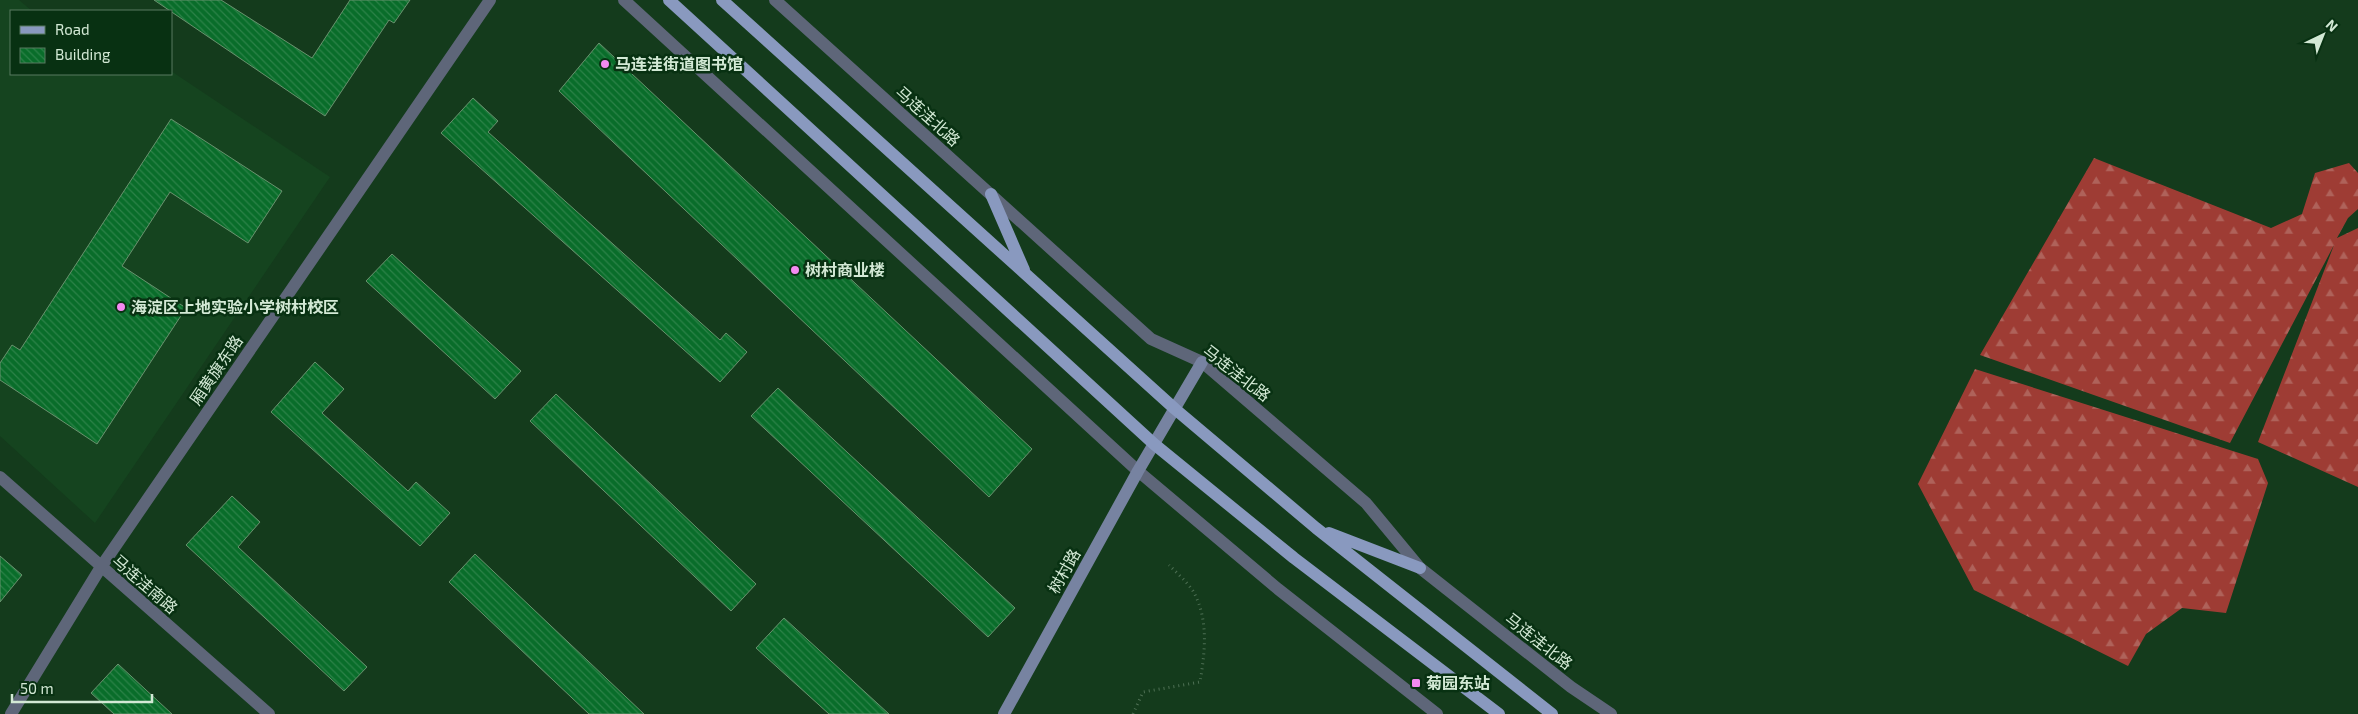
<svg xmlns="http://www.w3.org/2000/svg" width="2358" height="714" viewBox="0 0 2358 714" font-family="'Exo 2','Noto Sans SC',sans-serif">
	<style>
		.built { fill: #15441f }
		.forest { fill: url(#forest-firs) }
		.building { fill: url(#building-back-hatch); stroke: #69926e }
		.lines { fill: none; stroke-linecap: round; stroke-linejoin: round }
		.path { stroke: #4e7054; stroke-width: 3; stroke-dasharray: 1 4; stroke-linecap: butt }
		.tertiary { stroke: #5e6679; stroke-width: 12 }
		.secondary { stroke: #7783a1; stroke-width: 12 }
		.primary { stroke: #8999bf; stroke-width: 12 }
		.poi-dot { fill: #f38af1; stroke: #083112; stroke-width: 2 }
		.labels { text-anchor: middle; stroke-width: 5; stroke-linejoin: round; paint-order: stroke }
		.poi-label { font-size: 16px; font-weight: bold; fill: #d3e9d5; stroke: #083112; text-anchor: start }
		.street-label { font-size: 16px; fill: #d3e9d5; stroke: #083112 }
	</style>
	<defs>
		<pattern id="forest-firs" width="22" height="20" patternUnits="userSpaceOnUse" patternTransform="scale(1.25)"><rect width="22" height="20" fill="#9e3c34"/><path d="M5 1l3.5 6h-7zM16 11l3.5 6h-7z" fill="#af625a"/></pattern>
		<pattern id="building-back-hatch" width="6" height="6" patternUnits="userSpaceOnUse" patternTransform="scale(1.25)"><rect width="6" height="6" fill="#096d2a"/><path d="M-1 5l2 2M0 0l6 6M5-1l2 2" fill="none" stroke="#2c8248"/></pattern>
	</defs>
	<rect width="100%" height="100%" fill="#143b1c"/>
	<path class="built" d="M 0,0 L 19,0 L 32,11 L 11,11 L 11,74 L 171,74 L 171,71 L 330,177 L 95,523 L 0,436 Z"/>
	<path class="forest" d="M 2094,158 L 2271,228 L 2302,214 L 2315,173 L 2349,163 L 2358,173 L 2358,209 L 2348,218 L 2337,238 L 2358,228 L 2358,487 L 2258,442 L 2334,245 L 2230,443 L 1980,355 Z
		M 1975,369 L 2258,459 L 2268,483 L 2226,613 L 2182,608 L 2146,634 L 2128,666 L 1974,590 L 1918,484 Z"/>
	<path class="building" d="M 154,0 L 221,0 L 312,58 L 350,0 L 410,0 L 394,23 L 389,20 L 325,116 Z
		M 599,43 L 1032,449 L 989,497 L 559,91 Z
		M 473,98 L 498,121 L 488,132 L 720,340 L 726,333 L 747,352 L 720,382 L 441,133 Z
		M 171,119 L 282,191 L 248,243 L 170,192 L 122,266 L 186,308 L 97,444 L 0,380 L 0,363 L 12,345 L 20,350 Z
		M 392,254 L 521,371 L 495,399 L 366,281 Z
		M 315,362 L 344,389 L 322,413 L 408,491 L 416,482 L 450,513 L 420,546 L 271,412 Z
		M 778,388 L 1015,608 L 988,637 L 751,416 Z
		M 556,394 L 756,584 L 731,611 L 530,421 Z
		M 232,496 L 260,522 L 238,547 L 367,667 L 344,691 L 186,545 Z
		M 475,554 L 644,714 L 589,714 L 449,582 Z
		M 0,556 L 22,575 L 0,602 Z
		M 784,618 L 889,714 L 829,714 L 756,648 Z
		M 118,664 L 172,714 L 114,714 L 91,693 Z"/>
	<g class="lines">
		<path class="path" d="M 1133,714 L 1143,692 L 1200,682 C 1205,652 1209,619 1193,591 C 1187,582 1177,573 1169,565"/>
		<path class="tertiary" d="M 624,0 L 1138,471 L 1278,589 L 1437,714
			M 775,0 L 1151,339 L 1202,362 L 1366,503 L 1420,568 L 1571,687 L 1611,714
			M 0,477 L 269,714
			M 11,714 L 101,567 L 490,0"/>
		<path class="secondary" d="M 1004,714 L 1138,471 L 1202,362"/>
		<path class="primary" d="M 669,0 L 1154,444 L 1294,558 L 1499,714
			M 722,0 L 1175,409 L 1316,528 L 1552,714
			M 991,194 L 1024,270
			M 1329,533 L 1420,568"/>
	</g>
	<g class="poi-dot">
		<circle cx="605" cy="64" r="5"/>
		<circle cx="795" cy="270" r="5"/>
		<circle cx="121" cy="307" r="5"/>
		<rect x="1411" y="678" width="10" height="10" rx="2.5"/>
	</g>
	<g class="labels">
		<g class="poi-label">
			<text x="615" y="70">马连洼街道图书馆</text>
			<text x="805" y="276">树村商业楼</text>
			<text x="131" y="313">海淀区上地实验小学树村校区</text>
			<text x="1426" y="689">菊园东站</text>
		</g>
		<g class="street-label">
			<text transform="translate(928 116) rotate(42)" y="6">马连洼北路</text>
			<text transform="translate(216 370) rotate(-56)" y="6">厢黄旗东路</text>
			<text transform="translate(1237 373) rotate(38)" y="6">马连洼北路</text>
			<text transform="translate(1064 571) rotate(-61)" y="6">树村路</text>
			<text transform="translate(145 584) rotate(41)" y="6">马连洼南路</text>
			<text transform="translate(1539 641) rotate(38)" y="6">马连洼北路</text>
		</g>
	</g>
	<rect x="10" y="10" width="162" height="65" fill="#083112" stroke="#597b60"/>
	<rect x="20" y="26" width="25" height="8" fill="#8999bf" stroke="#597b60"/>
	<text x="55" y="35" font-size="15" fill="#d3e9d5">Road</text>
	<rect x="20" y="48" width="25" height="15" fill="url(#building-back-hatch)" stroke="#597b60"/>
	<text x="55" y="60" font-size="15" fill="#d3e9d5">Building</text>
	<g transform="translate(2323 35) rotate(43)" stroke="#083112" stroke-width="4" paint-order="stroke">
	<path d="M0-4L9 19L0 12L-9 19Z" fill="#d3e9d5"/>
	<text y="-8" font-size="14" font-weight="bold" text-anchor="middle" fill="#d3e9d5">N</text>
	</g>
	<path d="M12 694v8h140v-8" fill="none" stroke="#d3e9d5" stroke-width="2.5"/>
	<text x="20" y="694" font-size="15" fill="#d3e9d5" stroke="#083112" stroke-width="4" paint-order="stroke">50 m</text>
</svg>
